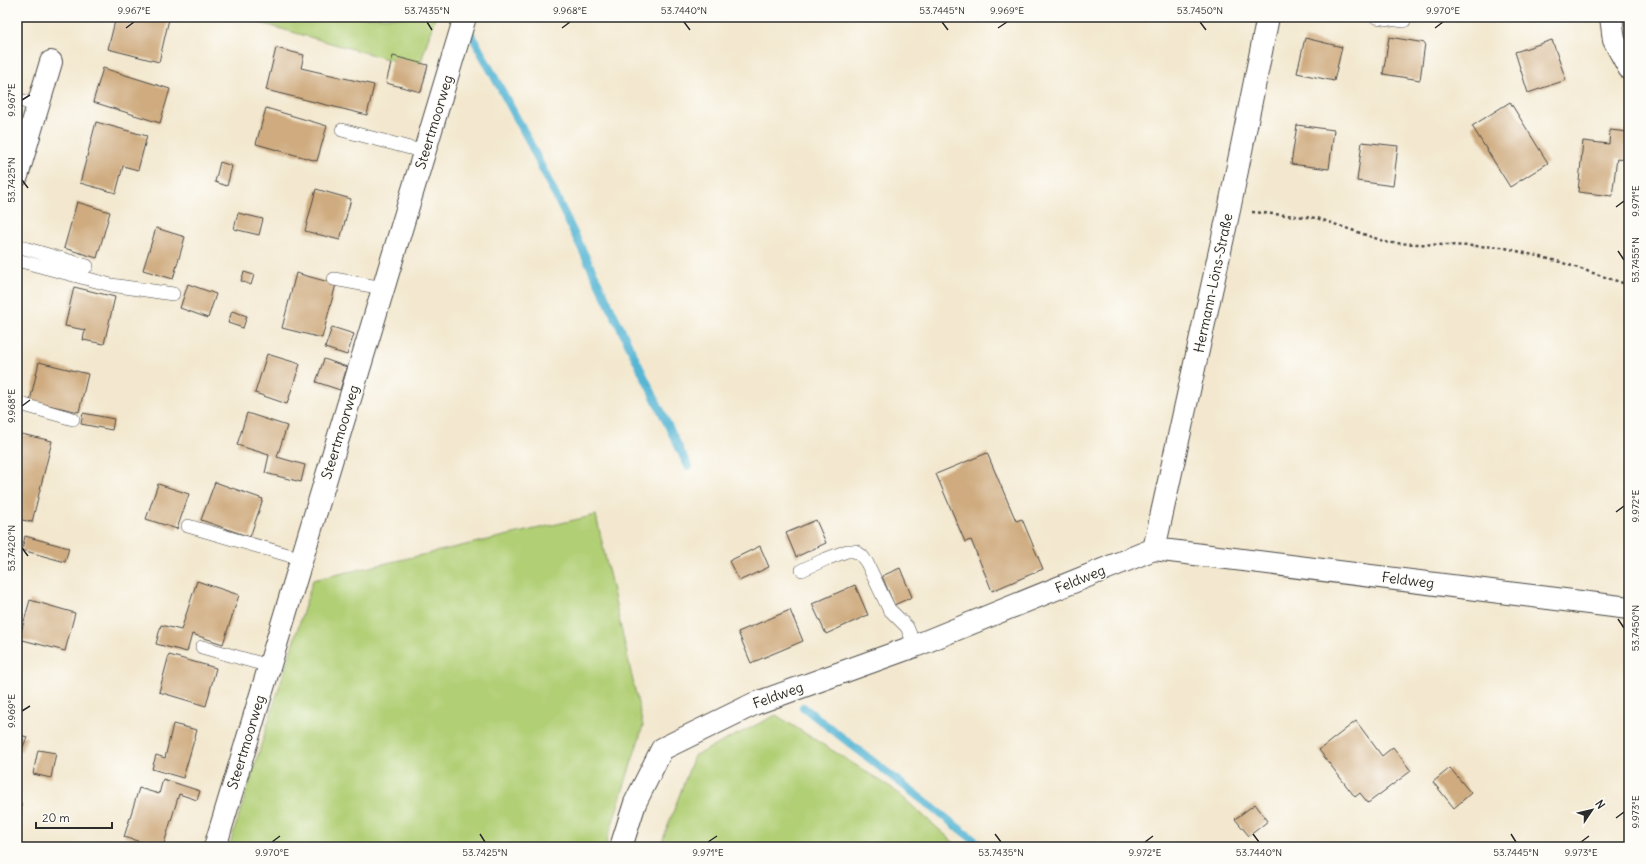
<svg xmlns="http://www.w3.org/2000/svg" width="1646" height="864" viewBox="0 0 1646 864" font-family="Delius,sans-serif">
	<style>
		.green { fill: #b1cf75; stroke: #6e7d50 }
		.lines { fill: none; stroke-linecap: round; stroke-linejoin: round }
		.stream { stroke: #56b6d4; stroke-width: 8 }
		.building { fill: #cfab7f }
		.lane-casing { stroke: #494744; stroke-width: 14 }
		.street-casing { stroke: #494744; stroke-width: 24 }
		.path { stroke: #494744; stroke-width: 2.5; stroke-dasharray: 3 3; stroke-linecap: butt }
		.lane { stroke: #fff; stroke-width: 13 }
		.street { stroke: #fff; stroke-width: 22 }
		.ticks { fill: none; stroke: #2b2b2b; stroke-width: 1.5 }
		.labels { text-anchor: middle; stroke-width: 3; stroke-linejoin: round; paint-order: stroke }
		.street-label { font-size: 14px; fill: #2b2b2b; stroke: #fdfcf7 }
		.neatline { fill: none; stroke: #2b2b2b; stroke-width: 1.5 }
		.ticks-label { font-size: 10px; text-anchor: middle; fill: #2b2b2b }
	</style>
	<rect width="100%" height="100%" fill="#fdfcf7"/>
	<filter id="ink" filterUnits="userSpaceOnUse"><feTurbulence type="fractalNoise" baseFrequency=".025" numOctaves="2"/><feDisplacementMap in="SourceGraphic" scale="8" xChannelSelector="R" yChannelSelector="G"/><feConvolveMatrix kernelMatrix="1 2 1 2 8 2 1 2 1" color-interpolation-filters="sRGB"/></filter>
	<filter id="wash" filterUnits="userSpaceOnUse"><feTurbulence type="fractalNoise" baseFrequency=".012" numOctaves="4" result="noise"/><feDisplacementMap in="SourceGraphic" scale="16" xChannelSelector="R" yChannelSelector="G"/><feGaussianBlur stdDeviation="0.9" result="paint"/><feColorMatrix in="noise" values="0 0 0 0 0 0 0 0 0 0 0 0 0 0 0 0 0 1.4 0 .05"/><feComposite in="paint" operator="in"/></filter>
	<g filter="url(#wash)">
		<rect width="100%" height="100%" fill="#f3e8cf"/>
		<path class="green" d="M 239,17 L 435,17 L 419,68 Z
			M 596,515 L 643,726 L 605,847 L 229,847 L 313,580 Z
			M 776,715 L 892,788 L 959,847 L 660,847 L 694,756 Z"/>
		<g class="lines">
			<path class="stream" d="M 471,34 L 527,137 L 688,466
				M 803,707 L 983,847"/>
		</g>
		<g id="blocks">
			<path class="building" d="M 116,17 L 160,17 L 169,19 L 159,62 L 108,49 Z
				M 1389,37 L 1425,43 L 1420,80 L 1383,74 Z
				M 1305,38 L 1342,47 L 1334,81 L 1297,73 Z
				M 1552,40 L 1566,80 L 1528,93 L 1515,52 Z
				M 276,48 L 304,55 L 301,68 L 374,85 L 367,115 L 266,90 Z
				M 393,56 L 428,65 L 421,92 L 386,83 Z
				M 103,68 L 170,89 L 160,123 L 93,102 Z
				M 1510,102 L 1548,163 L 1510,187 L 1472,126 Z
				M 266,108 L 327,126 L 317,161 L 256,144 Z
				M 96,122 L 147,136 L 138,170 L 123,166 L 116,193 L 80,183 Z
				M 1297,125 L 1334,130 L 1329,169 L 1291,164 Z
				M 1610,130 L 1629,132 L 1629,160 L 1617,158 L 1612,196 L 1578,192 L 1583,141 L 1609,144 Z
				M 1362,142 L 1398,146 L 1393,186 L 1357,181 Z
				M 220,162 L 232,166 L 227,186 L 215,182 Z
				M 316,189 L 351,199 L 340,240 L 305,231 Z
				M 77,202 L 110,212 L 97,258 L 64,248 Z
				M 238,213 L 263,219 L 259,235 L 234,229 Z
				M 156,228 L 185,237 L 173,279 L 143,270 Z
				M 244,272 L 254,275 L 251,285 L 241,281 Z
				M 296,273 L 336,284 L 322,338 L 282,328 Z
				M 188,284 L 216,294 L 208,318 L 180,308 Z
				M 74,287 L 115,297 L 104,344 L 83,340 L 85,330 L 65,326 Z
				M 232,311 L 247,316 L 243,328 L 228,323 Z
				M 332,327 L 354,334 L 347,355 L 325,348 Z
				M 267,354 L 300,364 L 287,404 L 255,393 Z
				M 324,359 L 347,367 L 340,390 L 316,382 Z
				M 39,362 L 88,374 L 79,412 L 30,401 Z
				M 83,413 L 114,419 L 112,430 L 81,424 Z
				M 247,413 L 287,426 L 277,457 L 305,465 L 301,482 L 265,473 L 269,455 L 237,445 Z
				M 17,433 L 52,441 L 32,522 L 17,519 Z
				M 987,453 L 1016,521 L 1022,519 L 1043,569 L 992,591 L 971,540 L 965,542 L 936,474 Z
				M 215,482 L 263,499 L 250,537 L 201,520 Z
				M 158,484 L 189,494 L 177,529 L 146,519 Z
				M 816,520 L 826,543 L 796,557 L 786,533 Z
				M 25,536 L 69,548 L 65,562 L 22,550 Z
				M 760,546 L 769,567 L 739,581 L 729,561 Z
				M 900,568 L 912,597 L 894,605 L 882,576 Z
				M 197,581 L 239,595 L 223,644 L 192,634 L 187,652 L 156,644 L 161,625 L 181,630 Z
				M 855,585 L 868,615 L 826,634 L 812,604 Z
				M 30,600 L 75,613 L 65,651 L 19,639 Z
				M 790,610 L 803,641 L 751,663 L 738,632 Z
				M 169,655 L 216,668 L 206,706 L 159,692 Z
				M 1356,721 L 1382,756 L 1393,747 L 1411,771 L 1368,803 L 1360,793 L 1355,797 L 1319,750 Z
				M 173,724 L 197,730 L 183,778 L 152,769 L 156,755 L 165,758 Z
				M 17,734 L 27,737 L 21,752 L 17,750 Z
				M 38,750 L 56,753 L 51,778 L 33,774 Z
				M 1450,768 L 1471,793 L 1454,808 L 1433,782 Z
				M 163,779 L 200,791 L 197,800 L 179,794 L 163,847 L 158,847 L 124,837 L 139,788 L 159,794 Z
				M 17,803 L 21,803 L 21,815 L 17,815 Z
				M 1255,804 L 1268,821 L 1249,836 L 1235,819 Z"/>
		</g>
	</g>
	<g filter="url(#ink)">
		<use href="#blocks" fill-opacity="0" stroke="#494744" stroke-width="1"/>
		<g class="lines">
			<defs>
				<path id="lane" d="M 1376,17 L 1404,21
					M 17,99 L 38,106
					M 342,130 L 425,152
					M 17,246 L 87,266
					M 17,260 L 111,285 L 173,294
					M 334,279 L 383,288
					M 17,403 L 73,419
					M 188,526 L 302,559
					M 802,570 L 826,559 L 847,551 L 855,551 L 862,556 L 867,563 L 889,609 L 907,627 L 915,646
					M 202,647 L 269,666"/>
				<path id="street" d="M 1611,17 L 1614,40 L 1629,68
					M 17,176 L 51,62
					M 1154,549 L 1229,210 L 1268,17
					M 215,847 L 465,17
					M 621,847 L 635,803 L 662,749 L 754,704 L 915,646 L 1154,549 L 1629,608"/>
			</defs>
			<use href="#lane" class="lane-casing"/>
			<use href="#street" class="street-casing"/>
			<path class="path" d="M 1252,212 L 1317,218 L 1389,243 L 1501,247 L 1557,261 L 1629,285"/>
			<use href="#lane" class="lane"/>
			<use href="#street" class="street"/>
		</g>
	</g>
	<path class="ticks" d="M 427,22 L 432,30M 684,22 L 690,30M 942,22 L 948,30M 1200,22 L 1206,30M 126,28 L 134,22M 562,28 L 570,22M 998,28 L 1007,22M 1435,28 L 1443,22M 22,100 L 30,95M 22,180 L 28,188M 1616,207 L 1624,201M 1618,251 L 1624,260M 22,406 L 30,400M 1616,512 L 1624,506M 22,548 L 28,556M 1618,619 L 1624,628M 22,711 L 30,706M 1616,818 L 1624,812M 480,834 L 485,842M 995,834 L 1001,842M 1253,834 L 1259,842M 1511,834 L 1516,842M 272,842 L 280,836M 708,842 L 717,836M 1145,842 L 1153,836M 1581,842 L 1589,836"/>
	<g class="labels">
		<g class="street-label">
			<text transform="translate(434 122) rotate(-73)" y="5">Steertmoorweg</text>
			<text transform="translate(1213 283) rotate(-78)" y="5">Hermann-Löns-Straße</text>
			<text transform="translate(340 432) rotate(-73)" y="5">Steertmoorweg</text>
			<text transform="translate(1080 579) rotate(-22)" y="5">Feldweg</text>
			<text transform="translate(1408 580) rotate(7)" y="5">Feldweg</text>
			<text transform="translate(778 695) rotate(-20)" y="5">Feldweg</text>
			<text transform="translate(246 742) rotate(-73)" y="5">Steertmoorweg</text>
		</g>
	</g>
	<rect width="1646" height="864" fill="none" stroke="#fdfcf7" stroke-width="44"/>
	<g transform="translate(1592 810) rotate(55)" stroke="#fdfcf7" stroke-width="3" paint-order="stroke">
	<path d="M0-3L7 15L0 10L-7 15Z" fill="#2b2b2b"/>
	<text y="-6" font-size="11" font-weight="bold" text-anchor="middle" fill="#2b2b2b">N</text>
	</g>
	<path d="M36 822v6h76v-6" fill="none" stroke="#2b2b2b" stroke-width="2"/>
	<text x="42" y="822" font-size="12" fill="#2b2b2b" stroke="#fdfcf7" stroke-width="3" paint-order="stroke">20 m</text>
	<rect x="22" y="22" width="1602" height="820" class="neatline"/>
	<g class="ticks-label">
		<text x="134" y="14">9.967°E</text>
		<text x="427" y="14">53.7435°N</text>
		<text x="570" y="14">9.968°E</text>
		<text x="684" y="14">53.7440°N</text>
		<text x="942" y="14">53.7445°N</text>
		<text x="1007" y="14">9.969°E</text>
		<text x="1200" y="14">53.7450°N</text>
		<text x="1443" y="14">9.970°E</text>
		<text transform="translate(11 100) rotate(-90)" y="4">9.967°E</text>
		<text transform="translate(11 180) rotate(-90)" y="4">53.7425°N</text>
		<text transform="translate(1635 201) rotate(-90)" y="4">9.971°E</text>
		<text transform="translate(1635 260) rotate(-90)" y="4">53.7455°N</text>
		<text transform="translate(11 406) rotate(-90)" y="4">9.968°E</text>
		<text transform="translate(1635 506) rotate(-90)" y="4">9.972°E</text>
		<text transform="translate(11 548) rotate(-90)" y="4">53.7420°N</text>
		<text transform="translate(1635 628) rotate(-90)" y="4">53.7450°N</text>
		<text transform="translate(11 711) rotate(-90)" y="4">9.969°E</text>
		<text transform="translate(1635 812) rotate(-90)" y="4">9.973°E</text>
		<text x="272" y="856">9.970°E</text>
		<text x="485" y="856">53.7425°N</text>
		<text x="708" y="856">9.971°E</text>
		<text x="1001" y="856">53.7435°N</text>
		<text x="1145" y="856">9.972°E</text>
		<text x="1259" y="856">53.7440°N</text>
		<text x="1516" y="856">53.7445°N</text>
		<text x="1581" y="856">9.973°E</text>
	</g>
</svg>
